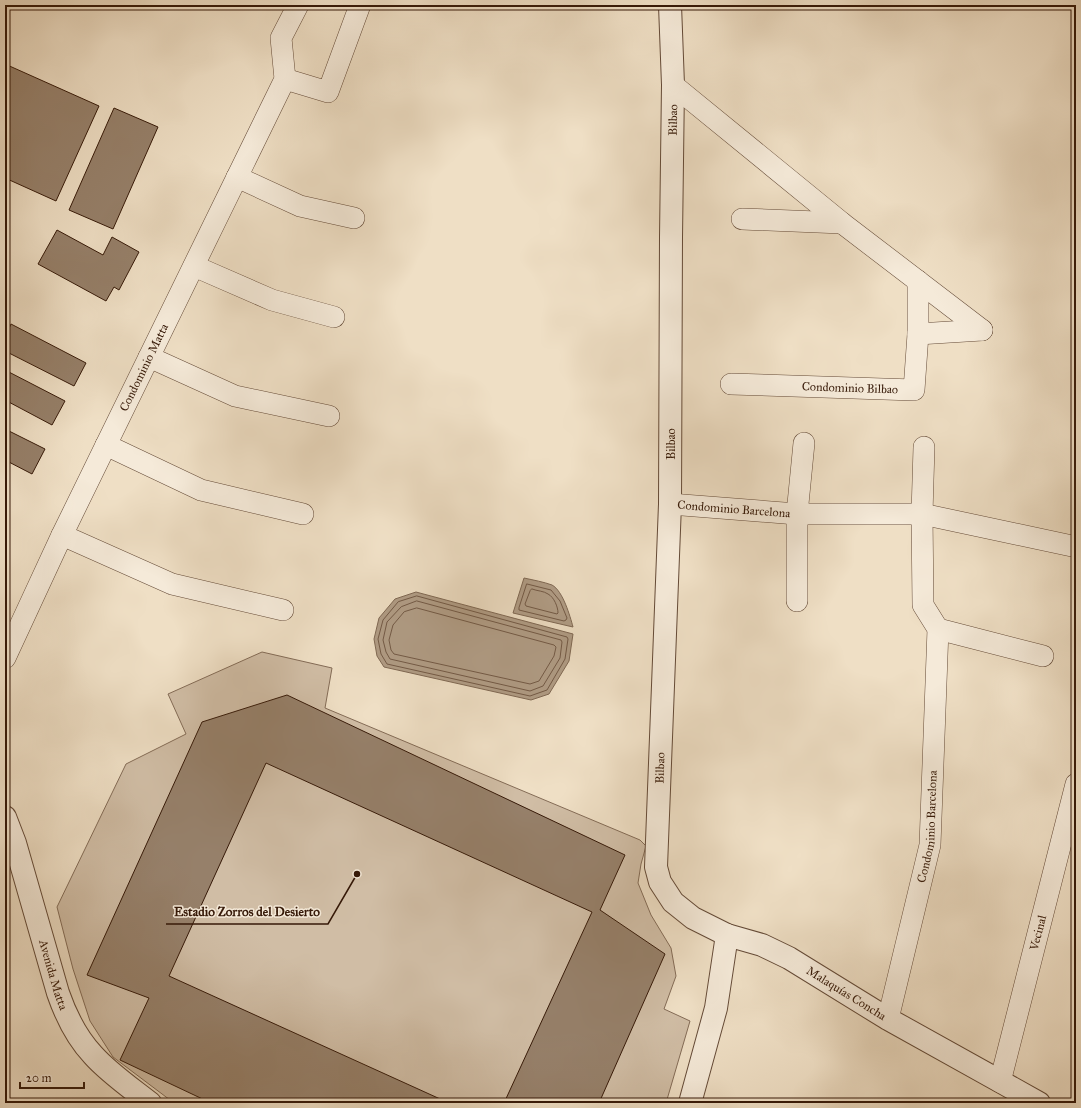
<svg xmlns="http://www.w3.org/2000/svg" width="1081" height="1108" viewBox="0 0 1081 1108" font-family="'IM FELL Great Primer',serif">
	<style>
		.green { fill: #d0bda5; stroke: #836b56 }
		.water { fill: #b09c85; stroke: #7f6853 }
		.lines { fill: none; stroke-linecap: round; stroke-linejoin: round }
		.shore { stroke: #735a46; stroke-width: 1 }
		.building { fill: #96806a; stroke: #361908 }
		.minor-casing { stroke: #644a37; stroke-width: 22 }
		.tertiary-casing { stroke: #644a37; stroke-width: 24 }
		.minor { stroke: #f5ead9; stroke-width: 21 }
		.tertiary { stroke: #f5ead9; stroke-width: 22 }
		.labels { text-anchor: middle; stroke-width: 3; stroke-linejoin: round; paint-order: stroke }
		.street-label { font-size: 12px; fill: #361908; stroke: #f5ead9 }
		.leader { fill: none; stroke: #361908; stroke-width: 1.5 }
		.callout-dot { fill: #361908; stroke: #f5ead9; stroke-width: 1.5 }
		.callout-label { font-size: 13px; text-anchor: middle; font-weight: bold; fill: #361908; stroke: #f5ead9; stroke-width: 3; stroke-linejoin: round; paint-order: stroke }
	</style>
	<rect width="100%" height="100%" fill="#efdfc5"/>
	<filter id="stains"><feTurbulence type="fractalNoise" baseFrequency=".005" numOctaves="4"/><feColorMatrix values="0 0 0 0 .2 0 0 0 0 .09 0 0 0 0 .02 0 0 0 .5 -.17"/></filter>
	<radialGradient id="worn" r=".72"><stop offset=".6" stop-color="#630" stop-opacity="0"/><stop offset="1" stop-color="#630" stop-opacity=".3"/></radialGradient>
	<path class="green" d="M 262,652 L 332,668 L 325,708 L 640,840 L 646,846 L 641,864 L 638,883 L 651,915 L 671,948 L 676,976 L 664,1009 L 690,1021 L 666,1103 L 174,1103 L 113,1057 L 90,1021 L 73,969 L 57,907 L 126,764 L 186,734 L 168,694 Z"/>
	<path class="water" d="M 524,578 C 533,580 544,582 552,585 C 563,591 570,616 573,627 L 513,613 Z
		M 416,592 L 573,634 L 569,661 L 549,694 L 531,700 L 384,667 L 377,656 L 374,639 L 379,618 L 395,599 Z"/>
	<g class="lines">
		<path class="shore" d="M 527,584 L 551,590 L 560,601 L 567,618 L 566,620 L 564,621 L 519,610 L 519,608 Z
			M 532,589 C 537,591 544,591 548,594 C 554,597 558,607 558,613 L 557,614 L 526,606 L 525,604 L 530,591 Z
			M 417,596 L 567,637 L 568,639 L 565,659 L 547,690 L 530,696 L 387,664 L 381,654 L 378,639 L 383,620 L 398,602 Z
			M 417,601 L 561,640 L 562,642 L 560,658 L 543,686 L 530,691 L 390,659 L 386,652 L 383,640 L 387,622 L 401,607 Z
			M 417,608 L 554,645 L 556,647 L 554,656 L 539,681 L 530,684 L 394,654 L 391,650 L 389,640 L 393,625 L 404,612 Z"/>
	</g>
	<path class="building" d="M 5,64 L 99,106 L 56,201 L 5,178 Z
		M 114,108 L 158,127 L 113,229 L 69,210 Z
		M 57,230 L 103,255 L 112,237 L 139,252 L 119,290 L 114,287 L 106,301 L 38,264 Z
		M 11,324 L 86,363 L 74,386 L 5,351 L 5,337 Z
		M 5,370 L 65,401 L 52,425 L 5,400 Z
		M 5,429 L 45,449 L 32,474 L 5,460 Z
		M 287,695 L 625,855 L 600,910 L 665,954 L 599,1103 L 504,1103 L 592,912 L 266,763 L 169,976 L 449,1103 L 211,1103 L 120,1060 L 149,998 L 87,975 L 202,722 Z"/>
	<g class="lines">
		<defs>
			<g id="minor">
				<path d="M 285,79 L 328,92 L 360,5"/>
				<path d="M 673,85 L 842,223 L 982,330"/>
				<path d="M 237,177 L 300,206 L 354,218"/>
				<path d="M 742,219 L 842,223"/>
				<path d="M 194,266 L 272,300 L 334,317"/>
				<path d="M 918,334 L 982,330"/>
				<path d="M 149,357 L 235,396 L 329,416"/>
				<path id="s1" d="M 731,384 L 914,390 L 918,334 L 918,281"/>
				<path d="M 106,445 L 201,490 L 303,514"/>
				<path id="s2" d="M 670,504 L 797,514 L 922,514 L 1072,546"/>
				<path d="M 62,535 L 172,584 L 283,610"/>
				<path d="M 797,601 L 797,514 L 804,443"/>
				<path d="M 938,629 L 1043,656"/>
				<path id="s3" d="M 5,658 L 62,535 L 285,79 L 281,38 L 298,5"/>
				<path id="s4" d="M 888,1019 L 930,845 L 938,629 L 923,605 L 922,514 L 924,447"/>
				<path id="s5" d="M 1000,1082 L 1076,784"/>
			</g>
			<g id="tertiary">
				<path id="s6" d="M 670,5 L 673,85 L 671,237 L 670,504 L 656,867 L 660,882 L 673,902 L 693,918 L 727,935 L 762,945 L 789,958 L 888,1019 L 1039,1103"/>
				<path id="s7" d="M 5,817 L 15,843 L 58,993 C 66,1016 76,1037 93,1055 C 109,1073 131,1088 150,1103"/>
				<path d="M 690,1103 L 716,1008 L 727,935"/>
			</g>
		</defs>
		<use href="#minor" class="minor-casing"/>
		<use href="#tertiary" class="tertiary-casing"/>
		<use href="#minor" class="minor"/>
		<use href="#tertiary" class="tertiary"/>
	</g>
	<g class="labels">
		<g class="street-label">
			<text transform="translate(673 120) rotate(-89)" y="4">Bilbao</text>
			<text dy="4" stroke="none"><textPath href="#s3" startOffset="322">Condominio Matta</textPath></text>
			<text dy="4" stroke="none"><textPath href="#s1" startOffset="119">Condominio Bilbao</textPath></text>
			<text transform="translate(671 444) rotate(-90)" y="4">Bilbao</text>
			<text dy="4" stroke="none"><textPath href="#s2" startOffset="64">Condominio Barcelona</textPath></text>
			<text transform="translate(660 768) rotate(-88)" y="4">Bilbao</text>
			<text dy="4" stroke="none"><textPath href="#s4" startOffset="197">Condominio Barcelona</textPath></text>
			<text dy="4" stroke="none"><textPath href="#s5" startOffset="154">Vecinal</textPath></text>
			<text dy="4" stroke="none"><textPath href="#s7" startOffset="165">Avenida Matta</textPath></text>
			<text dy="4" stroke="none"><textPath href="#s6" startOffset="1099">Malaquías Concha</textPath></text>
		</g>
	</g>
	<path class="leader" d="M357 874L328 924H166"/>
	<circle class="callout-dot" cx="357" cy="874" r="4"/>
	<g class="callout-label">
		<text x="247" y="916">Estadio Zorros del Desierto</text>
	</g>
	<rect width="1081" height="1108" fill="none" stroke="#efdfc5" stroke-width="20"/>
	<rect x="6" y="6" width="1069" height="1096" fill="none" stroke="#361908" stroke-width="2"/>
	<rect x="10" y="10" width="1061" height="1088" fill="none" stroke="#361908"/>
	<path d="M20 1082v6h64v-6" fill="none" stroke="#361908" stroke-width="2"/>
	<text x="26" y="1082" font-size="12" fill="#361908" stroke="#f5ead9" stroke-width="3" paint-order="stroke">20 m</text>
	<rect width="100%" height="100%" filter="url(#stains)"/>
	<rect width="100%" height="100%" fill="url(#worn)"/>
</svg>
